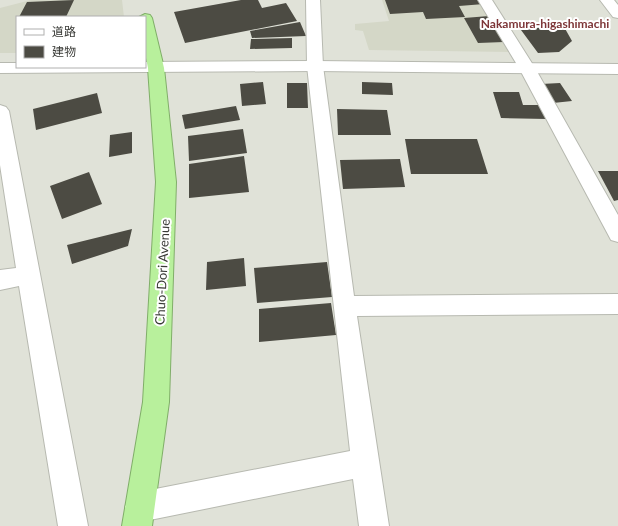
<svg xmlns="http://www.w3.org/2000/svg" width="618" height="526" viewBox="0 0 618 526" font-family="Lato,'Noto Sans JP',sans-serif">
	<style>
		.built { fill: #d4d7c7 }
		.building { fill: #4c4b43 }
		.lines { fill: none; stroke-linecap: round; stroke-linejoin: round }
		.minor-casing { stroke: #b7b9b0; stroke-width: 2 }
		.tertiary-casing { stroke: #b7b9b0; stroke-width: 2 }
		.trunk-casing { stroke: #80ae69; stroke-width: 2 }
		.minor { fill: #fff; fill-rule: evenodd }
		.tertiary { fill: #fff; fill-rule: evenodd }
		.trunk { fill: #b8f09c; fill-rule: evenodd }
		.labels { text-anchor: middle; stroke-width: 4; stroke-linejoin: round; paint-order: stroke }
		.far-neighbourhood-label { font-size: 12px; font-weight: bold; fill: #7d3537; stroke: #fff }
		.street-label { font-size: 13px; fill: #393a36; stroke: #fff }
	</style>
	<rect width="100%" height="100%" fill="#e0e2d8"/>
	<path class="built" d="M 31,0 L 122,0 L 124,17 L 17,17 L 17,53 L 0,53 L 0,8 Z
		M 382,0 L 482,0 L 512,52 L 369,50 L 363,31 L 355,30 L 355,24 L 389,21 Z"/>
	<path class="building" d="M 74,0 L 66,17 L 19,17 L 27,2 Z
		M 241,0 L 258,0 L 262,8 L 286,3 L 297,21 L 185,43 L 174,12 Z
		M 385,0 L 481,0 L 484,4 L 459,6 L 465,17 L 426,19 L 423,12 L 390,14 Z
		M 489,16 L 504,42 L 478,43 L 464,18 Z
		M 300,22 L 306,36 L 252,38 L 250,31 Z
		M 563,25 L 572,41 L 559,52 L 538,53 L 521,30 Z
		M 292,38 L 292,48 L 250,49 L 251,39 Z
		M 263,82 L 266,104 L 242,106 L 240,84 Z
		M 362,82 L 392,83 L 393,95 L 362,94 Z
		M 287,83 L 307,83 L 308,108 L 287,108 Z
		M 560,83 L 572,101 L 553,103 L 541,84 Z
		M 493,92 L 519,92 L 523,105 L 542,105 L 547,119 L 501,118 Z
		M 97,93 L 102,113 L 36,130 L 33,109 Z
		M 236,106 L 240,120 L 185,129 L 182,115 Z
		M 337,109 L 387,110 L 391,135 L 338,135 Z
		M 243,129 L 247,153 L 189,161 L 188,136 Z
		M 132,132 L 132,153 L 109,157 L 110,135 Z
		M 405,139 L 477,139 L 488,174 L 411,174 Z
		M 244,156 L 249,192 L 189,198 L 189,164 Z
		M 400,159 L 405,187 L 343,189 L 340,160 Z
		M 598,171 L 618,171 L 618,200 L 614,201 Z
		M 89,172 L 102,204 L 62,219 L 50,186 Z
		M 132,229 L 128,246 L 72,264 L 67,245 Z
		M 244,258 L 246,286 L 206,290 L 207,262 Z
		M 327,262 L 332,297 L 257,303 L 254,268 Z
		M 331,303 L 336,335 L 259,342 L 259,309 Z"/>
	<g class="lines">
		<defs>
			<path id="minor" d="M 306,0 L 320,0 L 323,66 L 354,296 L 618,294 L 618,314 L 357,316 L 389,526 L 359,526 L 353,479 L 140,522 L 130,517 L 125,507 L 130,497 L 140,492 L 350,451 L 307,66 Z
				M 478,0 L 492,0 L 535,68 L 618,215 L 618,242 L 611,240 L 519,68 Z
				M 600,0 L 614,0 L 618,5 L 618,18 L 613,17 Z
				M 0,105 L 6,107 L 9,111 L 88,526 L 58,526 L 19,286 L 0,290 L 0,270 L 16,268 L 0,165 Z"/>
			<path id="tertiary" d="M 315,61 L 618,64 L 618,74 L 315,71 L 0,73 L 0,63 L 17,63 L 17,67 L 145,67 L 145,62 Z"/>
			<path id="trunk" d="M 145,14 L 150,15 L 152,18 L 164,68 L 176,182 L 169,402 L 152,526 L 122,526 L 143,402 L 156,182 L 148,68 L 145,53 L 145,17 L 139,17 Z"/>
		</defs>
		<use href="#minor" class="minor-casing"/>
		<use href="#tertiary" class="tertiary-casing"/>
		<use href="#trunk" class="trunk-casing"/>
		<use href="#minor" class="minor"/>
		<use href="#tertiary" class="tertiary"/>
		<use href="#trunk" class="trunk"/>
	</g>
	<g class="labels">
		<g class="far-neighbourhood-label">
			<text x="545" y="28">Nakamura-higashimachi</text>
		</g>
		<g class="street-label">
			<text transform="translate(162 272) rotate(-87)" y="5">Chuo-Dori Avenue</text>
		</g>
	</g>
	<rect x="16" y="16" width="130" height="52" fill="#ffffff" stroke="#b0b0af"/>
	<rect x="24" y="29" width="20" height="6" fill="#ffffff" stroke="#b0b0af"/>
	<text x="52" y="36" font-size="12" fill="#393a36">道路</text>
	<rect x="24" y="46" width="20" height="12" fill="#4c4b43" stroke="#b0b0af"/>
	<text x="52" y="56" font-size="12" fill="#393a36">建物</text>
</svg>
